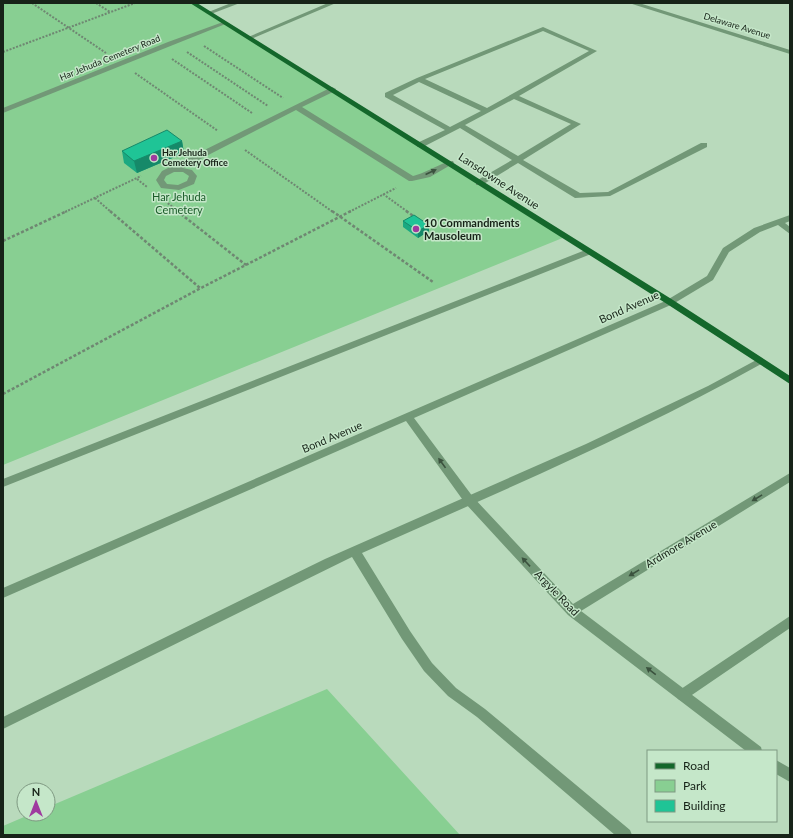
<svg xmlns="http://www.w3.org/2000/svg" width="793" height="838" viewBox="0 0 793 838" font-family="Lato,sans-serif">
	<style>
		.green { fill: #88cf92 }
		.lines { fill: none; stroke-linecap: round; stroke-linejoin: round }
		.path-far1 { stroke: #6f8772; stroke-width: 2; stroke-dasharray: 2 1.5; stroke-linecap: butt }
		.path { stroke: #6f8772; stroke-width: 2.5; stroke-dasharray: 3 2; stroke-linecap: butt }
		.service { fill: #729877; fill-rule: evenodd }
		.minor { fill: #729877; fill-rule: evenodd }
		.primary { fill: #14672b; fill-rule: evenodd }
		.wall { fill: #1ba981 }
		.shaded-wall { fill: #168969 }
		.building { fill: #1fc496; stroke: #168969 }
		.oneway { fill: #3b523e }
		.poi-dot { fill: #9f3a9f; stroke: #c5e7c9; stroke-width: 1.5 }
		.labels { text-anchor: middle; stroke-width: 3; stroke-linejoin: round; paint-order: stroke }
		.far-street-label { font-size: 9px; fill: #172318; stroke: #c5e7c9 }
		.far-poi-label { font-size: 9px; font-weight: bold; fill: #172318; stroke: #c5e7c9; text-anchor: start }
		.street-label { font-size: 11px; fill: #172318; stroke: #c5e7c9 }
		.park-label { font-size: 11px; fill: #1c5d2b; stroke: #c5e7c9 }
		.poi-label { font-size: 11px; font-weight: bold; fill: #172318; stroke: #c5e7c9; text-anchor: start }
	</style>
	<rect width="100%" height="100%" fill="#b9dabc"/>
	<path class="green" d="M 3,3 L 192,3 L 565,237 L 3,465 Z
		M 327,689 L 460,835 L 3,835 L 3,826 L 31,814 L 48,814 L 48,807 Z"/>
	<g class="lines">
		<path class="path-far1" d="M 32,3 L 106,53
			M 96,3 L 110,12
			M 204,46 L 283,98
			M 3,52 L 135,3
			M 187,52 L 268,106
			M 172,59 L 252,113
			M 135,73 L 218,131
			M 245,150 L 333,212
			M 137,179 L 147,187
			M 383,194 L 408,212
			M 95,198 L 111,212
			M 165,201 L 179,212
			M 65,212 L 141,176
			M 349,212 L 396,188"/>
		<path class="path" d="M 110,211 L 200,288
			M 177,211 L 246,265
			M 332,211 L 433,282
			M 406,211 L 415,217
			M 3,241 L 67,211
			M 3,394 L 199,289 L 351,211"/>
		<path class="service" d="M 328,3 L 336,3 L 251,39 L 246,38 Z
			M 223,22 L 228,23 L 3,113 L 3,108 L 168,42 Z
			M 543,27 L 597,51 L 519,96 L 581,124 L 523,160 L 580,193 L 608,192 L 701,143 L 707,143 L 707,147 L 610,196 L 575,198 L 518,163 L 482,185 L 476,185 L 476,181 L 512,160 L 460,128 L 423,147 L 417,147 L 417,143 L 445,130 L 385,97 L 385,93 L 417,78 ZM 543,31 L 589,51 L 487,108 L 425,79 ZM 419,82 L 481,111 L 450,127 L 393,95 ZM 514,99 L 571,124 L 518,156 L 465,125 Z
			M 332,87 L 336,89 L 335,91 L 302,107 L 413,176 C 423,174 447,160 453,161 L 454,163 L 430,177 L 412,181 L 409,181 L 296,110 L 183,168 L 192,170 L 197,176 L 194,184 L 179,190 L 161,188 L 156,180 L 162,171 ZM 174,172 L 183,172 L 189,176 L 187,181 L 178,185 L 167,184 L 164,180 L 166,176 Z
			M 790,215 L 790,221 L 785,223 L 790,227 L 790,234 L 778,225 L 760,232 L 729,252 L 713,280 L 673,304 L 667,304 L 666,302 L 667,300 L 707,276 L 723,248 L 754,228 Z
			M 588,249 L 591,250 L 592,252 L 591,254 L 3,487 L 3,479 Z
			M 760,358 L 765,361 L 763,363 C 634,435 497,493 362,553 L 410,631 L 432,663 L 456,688 L 485,709 L 630,830 L 632,835 L 615,835 L 477,717 L 448,696 L 424,671 L 402,639 L 352,557 L 3,729 L 3,717 L 325,559 L 586,444 L 708,386 Z
			M 790,616 L 790,628 L 686,699 L 682,701 L 678,699 L 676,695 L 678,691 Z"/>
		<path class="minor" d="M 231,3 L 240,3 L 211,14 L 206,13 Z
			M 629,3 L 639,3 L 790,50 L 790,54 Z
			M 670,299 L 673,300 L 674,302 L 673,304 L 414,418 L 473,497 L 573,604 L 790,473 L 790,482 L 581,611 L 761,747 L 762,751 L 746,751 L 568,615 L 465,503 L 406,421 L 3,598 L 3,588 Z
			M 776,760 L 790,768 L 790,782 L 776,774 Z"/>
		<path class="primary" d="M 190,3 L 197,3 L 673,300 L 790,376 L 790,384 L 667,304 Z"/>
	</g>
	<path class="wall" d="M 182,141 L 184,153 L 137,173 L 124,163 L 122,151 Z
		M 403,221 L 429,225 L 429,231 L 418,238 L 403,227 Z"/>
	<path class="shaded-wall" d="M 182,141 L 184,153 L 137,173 L 134,161 Z
		M 429,225 L 429,231 L 418,238 L 418,231 Z"/>
	<path class="building" d="M 167,130 L 182,141 L 134,161 L 122,151 Z
		M 414,215 L 429,225 L 418,231 L 403,221 Z"/>
	<defs><path id="oneway-solid" d="M-6-.8H1V-3.2L6.5 0L1 3.2V.8H-6Z"/></defs>
	<g class="oneway">
		<use href="#oneway-solid" transform="translate(431 172) rotate(-25)"/>
		<use href="#oneway-solid" transform="translate(442 463) rotate(-126)"/>
		<use href="#oneway-solid" transform="translate(757 498) rotate(149)"/>
		<use href="#oneway-solid" transform="translate(526 562) rotate(-133)"/>
		<use href="#oneway-solid" transform="translate(634 573) rotate(149)"/>
		<use href="#oneway-solid" transform="translate(651 671) rotate(-143)"/>
	</g>
	<g class="poi-dot">
		<circle cx="154" cy="158" r="4"/>
		<circle cx="416" cy="229" r="4"/>
	</g>
	<g class="labels">
		<g class="far-street-label">
			<text transform="translate(737 26) rotate(17)" y="3">Delaware Avenue</text>
			<text transform="translate(110 58) rotate(-22)" y="3">Har Jehuda Cemetery Road</text>
		</g>
		<g class="far-poi-label">
			<text x="162" y="156">Har Jehuda<tspan x="162" dy="10">Cemetery Office</tspan></text>
		</g>
		<g class="street-label">
			<text transform="translate(499 181) rotate(33)" y="4">Lansdowne Avenue</text>
			<text transform="translate(629 307) rotate(-24)" y="4">Bond Avenue</text>
			<text transform="translate(332 437) rotate(-23)" y="4">Bond Avenue</text>
			<text transform="translate(681 544) rotate(-31)" y="4">Ardmore Avenue</text>
			<text transform="translate(557 593) rotate(46)" y="4">Argyle Road</text>
		</g>
		<g class="park-label">
			<text x="179" y="201">Har Jehuda<tspan x="179" dy="13">Cemetery</tspan></text>
		</g>
		<g class="poi-label">
			<text x="424" y="227">10 Commandments<tspan x="424" dy="13">Mausoleum</tspan></text>
		</g>
	</g>
	<rect width="793" height="838" fill="none" stroke="#172318" stroke-width="8"/>
	<rect x="647" y="750" width="130" height="72" fill="#c5e7c9" stroke="#7f9982"/>
	<rect x="655" y="763" width="20" height="6" fill="#14672b" stroke="#7f9982"/>
	<text x="683" y="770" font-size="12" fill="#172318">Road</text>
	<rect x="655" y="780" width="20" height="12" fill="#88cf92" stroke="#7f9982"/>
	<text x="683" y="790" font-size="12" fill="#172318">Park</text>
	<rect x="655" y="800" width="20" height="12" fill="#1fc496" stroke="#7f9982"/>
	<text x="683" y="810" font-size="12" fill="#172318">Building</text>
	<g transform="translate(36 802)"><circle r="19" fill="#c5e7c9" stroke="#7f9982"/>
	<path d="M0-3L7 15L0 10L-7 15Z" fill="#9f3a9f"/>
	<text y="-6" font-size="11" font-weight="bold" text-anchor="middle" fill="#172318">N</text>
	</g>
</svg>
